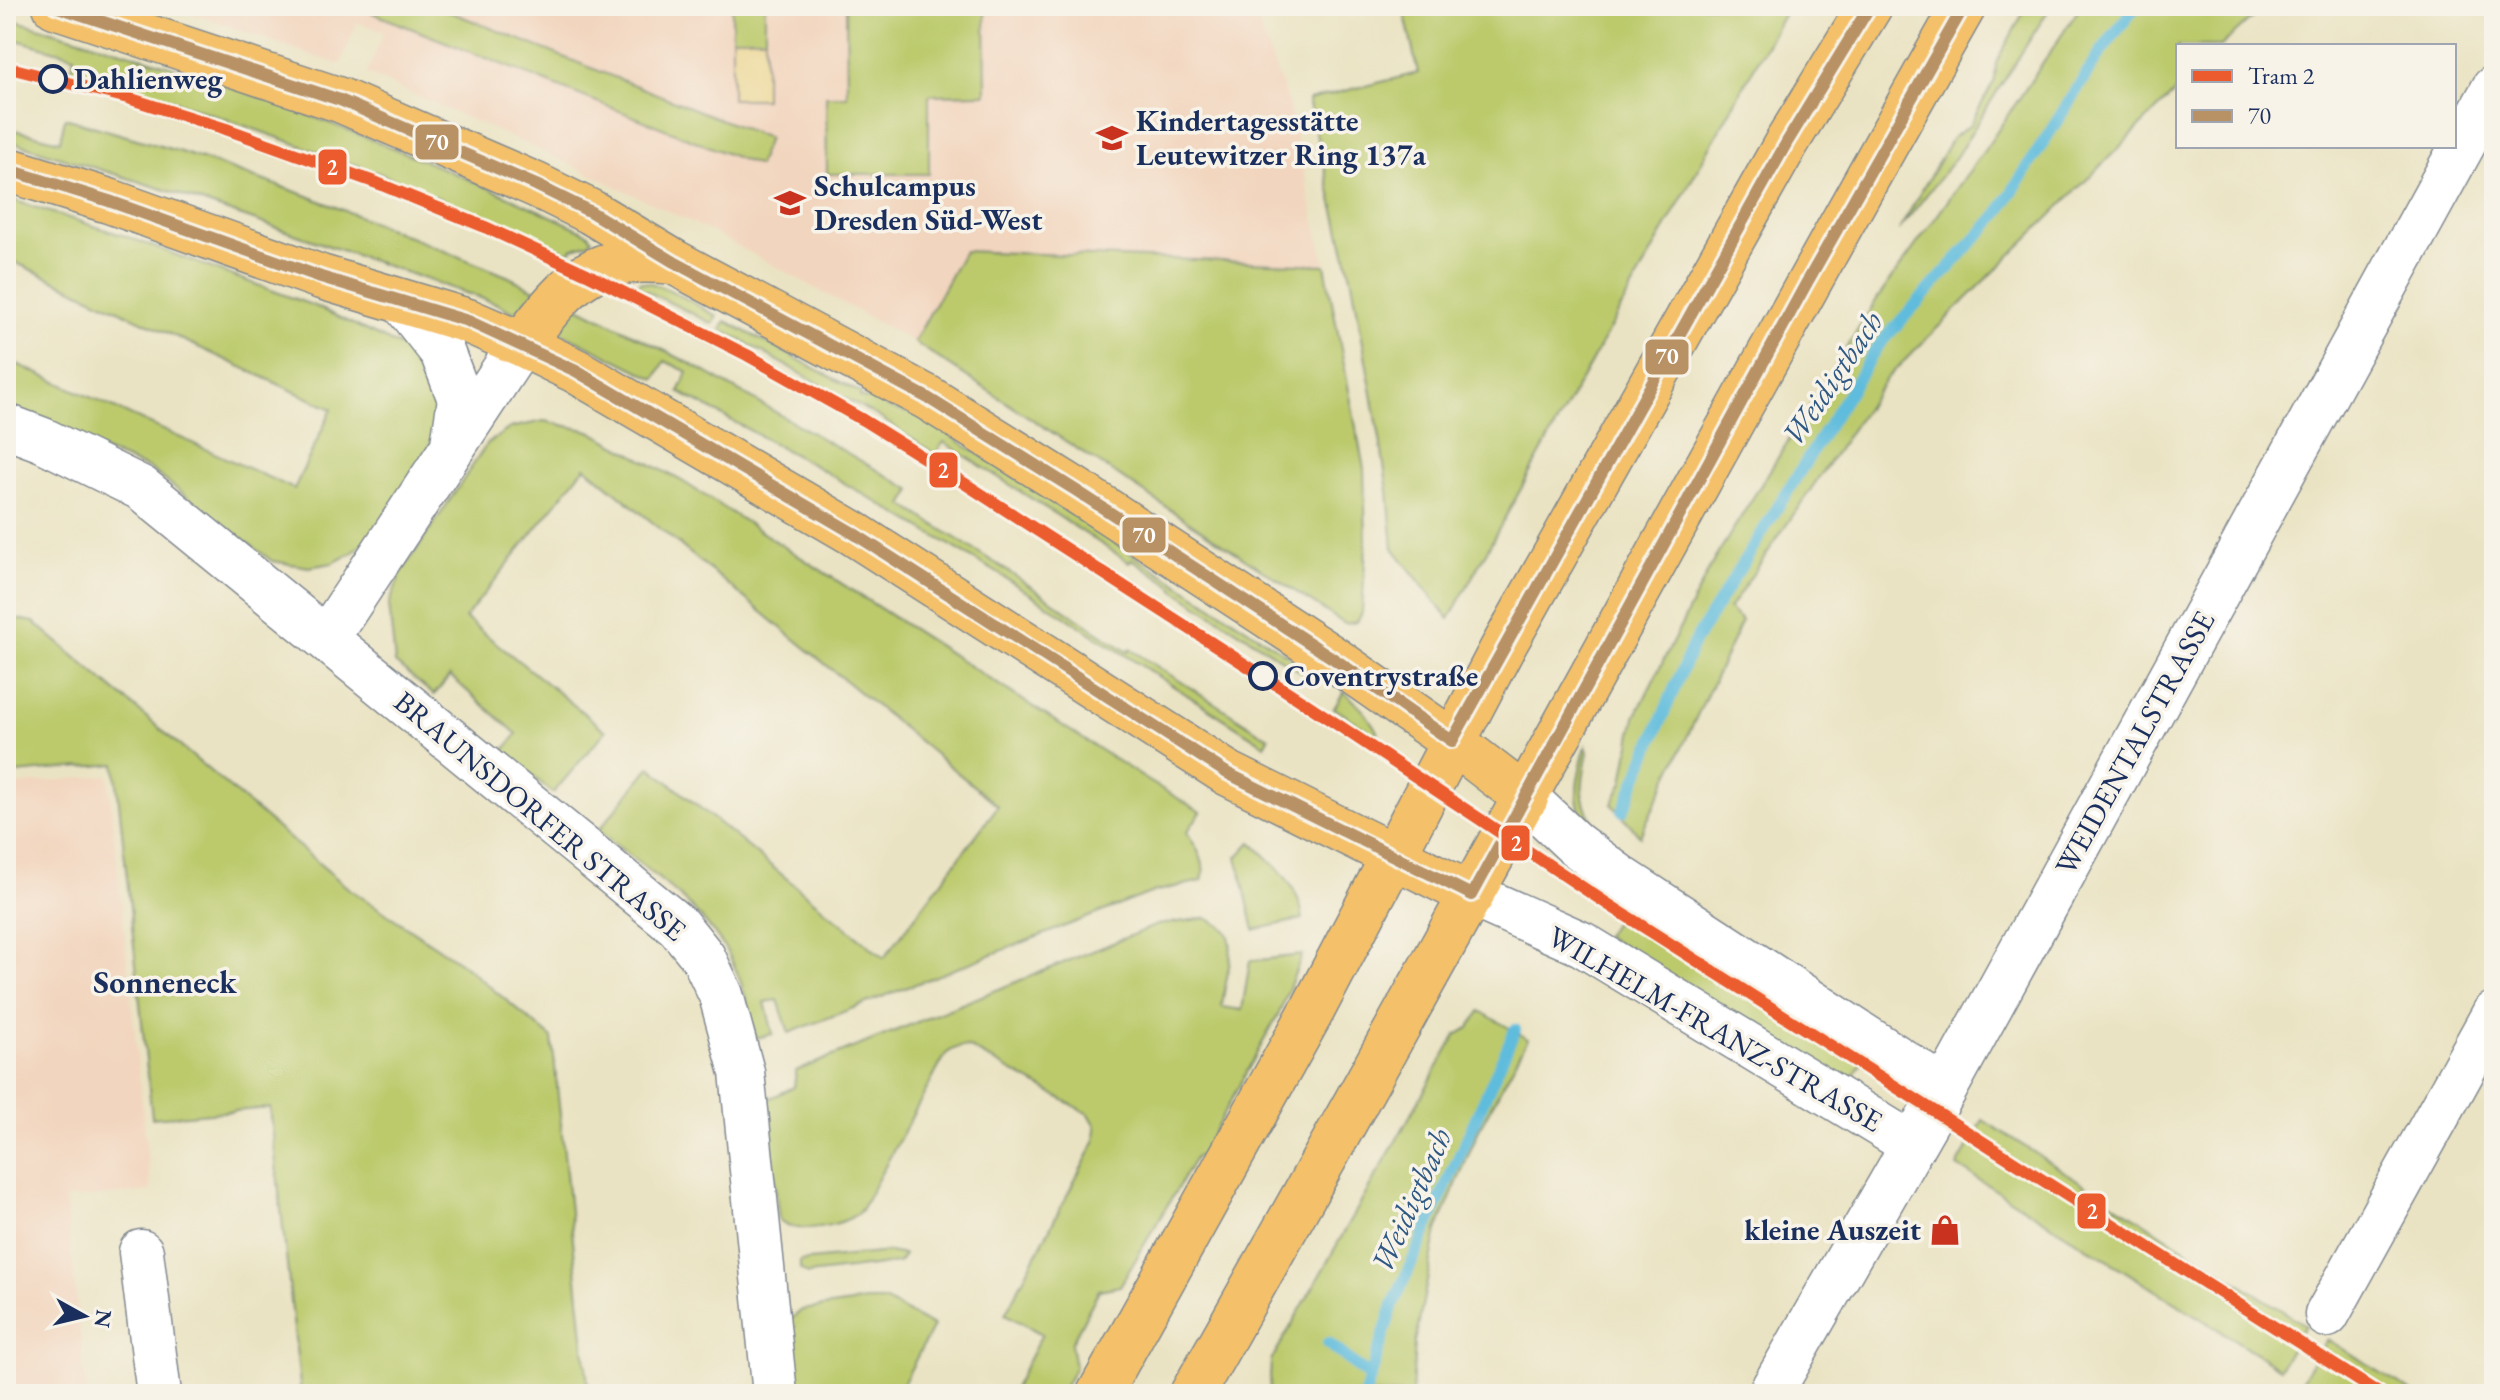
<svg xmlns="http://www.w3.org/2000/svg" width="2500" height="1400" viewBox="0 0 2500 1400" font-family="'EB Garamond',serif">
	<style>
		.built { fill: #f2d5be }
		.green { fill: #bcca6c; stroke: #6c7c65; stroke-width: 2 }
		.sand { fill: #eeda9e; stroke: #84847e; stroke-width: 2 }
		.lines { fill: none; stroke-linecap: round; stroke-linejoin: round }
		.stream { stroke: #5fbcdd; stroke-width: 12 }
		.minor-casing { stroke: #828990; stroke-width: 47 }
		.major-casing { stroke: #828990; stroke-width: 47 }
		.minor { stroke: #fff; stroke-width: 44 }
		.major { stroke: #f4c16a; stroke-width: 44 }
		.bus-1-casing { stroke: #f7f3e8; stroke-width: 18 }
		.bus-1 { stroke: #b89265; stroke-width: 12 }
		.tram-1-casing { stroke: #f7f3e8; stroke-width: 18 }
		.tram-1 { stroke: #eb5b2d; stroke-width: 12 }
		.stop-dot { fill: #f7f3e8; stroke: #1b2f5e; stroke-width: 4 }
		.labels { text-anchor: middle; stroke-width: 7; stroke-linejoin: round; paint-order: stroke }
		.stop-label { font-size: 30px; font-weight: bold; fill: #1b2f5e; stroke: #f7f3e8; text-anchor: start }
		.poi-label { font-size: 30px; font-weight: bold; fill: #1b2f5e; stroke: #f7f3e8; text-anchor: start }
		.street-label { font-size: 30px; fill: #1b2f5e; stroke: #f7f3e8 }
		.water-label { font-size: 32px; font-style: italic; fill: #2f5984; stroke: #f7f3e8 }
		.neighbourhood-label { font-size: 32px; font-weight: bold; fill: #1b2f5e; stroke: #f7f3e8 }
		.line-badge { stroke: #f7f3e8; stroke-width: 3 }
		.badge-label { font-size: 22px; text-anchor: middle; font-weight: bold; fill: #fff }
	</style>
	<rect width="100%" height="100%" fill="#f7f3e8"/>
	<filter id="ink" filterUnits="userSpaceOnUse"><feTurbulence type="fractalNoise" baseFrequency=".0125" numOctaves="2"/><feDisplacementMap in="SourceGraphic" scale="16" xChannelSelector="R" yChannelSelector="G"/><feConvolveMatrix kernelMatrix="1 2 1 2 8 2 1 2 1" color-interpolation-filters="sRGB"/></filter>
	<filter id="wash" filterUnits="userSpaceOnUse"><feTurbulence type="fractalNoise" baseFrequency=".006" numOctaves="4" result="noise"/><feDisplacementMap in="SourceGraphic" scale="32" xChannelSelector="R" yChannelSelector="G"/><feGaussianBlur stdDeviation="1.8" result="paint"/><feColorMatrix in="noise" values="0 0 0 0 0 0 0 0 0 0 0 0 0 0 0 0 0 1.4 0 .05"/><feComposite in="paint" operator="in"/></filter>
	<g filter="url(#wash)">
		<rect width="100%" height="100%" fill="#eae3c3"/>
		<path class="built" d="M 172,6 L 1252,6 L 1288,103 L 1325,265 L 965,251 L 914,342 L 714,233 L 542,151 L 367,74 L 384,32 L 357,22 L 340,65 Z
			M 108,775 L 151,1191 L 65,1199 L 87,1394 L 6,1394 L 6,786 Z"/>
		<path class="green" d="M 355,6 L 435,6 L 768,138 L 758,166 Z
			M 732,6 L 765,6 L 765,38 L 732,38 Z
			M 846,6 L 985,6 L 986,94 L 929,95 L 929,174 L 827,174 L 826,96 L 847,96 Z
			M 1403,6 L 1788,6 L 1449,619 L 1393,548 L 1388,491 L 1380,439 L 1352,281 L 1308,100 L 1418,73 Z
			M 2027,6 L 2051,6 L 1956,157 L 1899,230 L 1952,138 L 1970,125 L 1995,80 L 1996,63 Z
			M 2081,6 L 2265,6 L 2221,46 L 2178,46 L 2178,89 L 1886,379 L 1729,609 L 1742,621 L 1640,836 L 1612,804 L 1623,782 L 1635,717 L 1714,560 L 1877,299 L 1986,148 Z
			M 6,18 C 64,35 124,50 182,70 C 320,117 458,171 589,234 L 592,239 L 589,243 L 571,249 L 570,253 L 381,174 L 158,95 L 71,74 L 74,56 L 6,37 Z
			M 65,118 L 181,152 L 308,196 L 507,276 L 535,290 L 519,310 L 513,312 L 498,304 L 172,192 L 6,140 L 6,128 L 60,141 Z
			M 6,198 L 125,236 L 317,307 L 412,352 L 425,366 L 440,404 L 437,424 L 429,448 L 372,536 L 352,553 L 333,563 L 309,567 L 272,561 L 150,469 L 6,412 L 6,359 L 294,489 L 332,409 L 6,258 Z
			M 964,251 L 1325,265 L 1364,469 L 1366,544 L 1362,613 L 1357,622 L 1345,624 L 914,342 Z
			M 640,282 C 660,280 699,307 717,316 L 713,324 L 636,286 Z
			M 577,306 L 691,364 L 912,490 L 903,505 L 1000,566 L 1128,652 L 1130,649 L 1269,738 L 1265,745 L 996,572 L 817,467 L 679,392 L 688,372 L 665,361 L 655,379 L 558,331 Z
			M 726,321 L 861,393 L 860,397 L 866,399 L 868,397 L 890,408 L 920,416 L 1312,671 L 1309,677 L 1173,589 L 1174,587 L 1132,559 L 1129,562 L 944,442 L 935,454 L 879,417 L 721,329 Z
			M 544,421 L 590,431 L 682,481 L 1147,780 L 1201,812 L 1187,832 C 1196,848 1208,863 1202,881 L 1153,892 L 789,1033 L 778,1000 L 765,1002 L 773,1034 L 756,1038 C 748,1007 741,971 722,944 C 691,898 641,866 598,831 L 650,767 L 884,958 L 998,806 L 585,467 L 465,618 L 606,731 L 553,793 L 503,752 L 517,734 L 450,676 L 434,695 L 395,663 L 389,605 L 400,575 L 487,444 L 510,428 Z
			M 6,617 L 34,622 L 348,888 L 461,963 L 552,1038 L 589,1394 L 301,1394 L 270,1108 L 152,1118 L 115,764 L 6,774 Z
			M 1344,692 C 1360,705 1372,719 1380,738 L 1334,708 Z
			M 1586,746 L 1588,752 C 1577,800 1581,815 1617,848 L 1615,851 C 1571,816 1571,799 1586,746 Z
			M 1251,842 C 1275,865 1299,884 1303,919 L 1254,930 L 1237,857 Z
			M 1626,903 L 1869,1052 L 1846,1087 L 1605,936 Z
			M 1206,918 C 1213,922 1222,925 1227,932 C 1237,949 1223,988 1222,1007 L 1242,1010 L 1250,961 L 1302,955 L 1281,1009 L 1201,1155 L 1195,1158 L 1120,1286 L 1099,1290 L 1071,1344 L 1075,1367 L 1061,1394 L 1011,1394 L 1042,1334 L 1005,1314 L 1095,1142 L 1096,1126 L 1089,1114 L 970,1048 C 960,1045 954,1048 946,1054 L 861,1210 C 849,1224 816,1229 797,1228 C 791,1228 784,1223 779,1220 L 766,1100 L 794,1087 L 796,1071 L 1157,925 Z
			M 1480,1011 L 1528,1039 L 1480,1127 L 1437,1230 L 1415,1343 L 1412,1394 L 1269,1394 L 1271,1361 L 1456,1035 L 1469,1028 Z
			M 1983,1120 L 2305,1325 L 2280,1368 L 1957,1166 Z
			M 889,1252 L 904,1255 L 898,1263 L 808,1274 L 800,1269 L 800,1261 Z
			M 866,1301 L 886,1301 L 933,1326 L 898,1394 L 796,1394 L 790,1320 L 802,1310 Z
			M 2327,1339 L 2415,1394 L 2321,1394 L 2301,1381 Z"/>
		<path class="sand" d="M 732,38 L 765,38 L 765,99 L 732,99 Z"/>
		<g class="lines">
			<path class="stream" d="M 1623,811 L 1693,644 L 1877,347 L 1998,214 L 2100,53 L 2136,6
				M 1328,1343 L 1370,1377
				M 1365,1394 L 1393,1305 L 1515,1030"/>
		</g>
	</g>
	<g filter="url(#ink)">
		<g class="lines">
			<defs>
				<path id="minor" d="M 404,304 L 442,352 L 460,399 L 453,444
					M 6,426 L 43,440 L 141,488 L 678,926 L 703,957 L 721,995 L 742,1072 L 775,1394
					M 326,639 L 521,344
					M 1526,798 L 1575,844 L 1621,878 L 1945,1089
					M 1472,895 L 1582,944 L 1913,1145
					M 141,1252 L 159,1394
					M 2327,1315 L 2494,1014
					M 1770,1394 L 1945,1089 L 2494,88"/>
				<path id="major" d="M 55,6 L 340,100 L 536,185 L 591,212 L 674,262 L 928,398 L 1077,491 L 1337,661 L 1452,741 L 1526,798
					M 6,169 L 109,201 L 321,277 L 468,321 L 521,344 L 576,371 L 853,533 L 1227,773 L 1472,895
					M 521,344 C 570,282 589,253 674,262
					M 1099,1394 L 1313,1009 L 1502,649 L 1787,142 L 1870,6
					M 1192,1394 C 1454,934 1703,466 1964,6"/>
			</defs>
			<use href="#minor" class="minor-casing"/>
			<use href="#major" class="major-casing"/>
			<use href="#minor" class="minor"/>
			<use href="#major" class="major"/>
			<defs>
				<path id="bus-1" d="M 55,6 L 340,100 L 536,185 L 591,212 L 674,262 L 928,398 L 1077,491 L 1337,661 L 1452,741 L 1787,142 L 1870,6
					M 6,169 L 109,201 L 321,277 L 468,321 L 576,371 L 853,533 L 1227,773 L 1472,895 L 1806,284 L 1964,6"/>
			</defs>
			<use href="#bus-1" class="bus-1-casing"/>
			<use href="#bus-1" class="bus-1"/>
			<defs>
				<path id="tram-1" d="M 6,67 L 128,98 L 226,129 L 377,183 L 485,227 L 587,274 L 747,355 L 863,420 L 950,474 L 1308,705 L 1606,903 L 2380,1394"/>
			</defs>
			<use href="#tram-1" class="tram-1-casing"/>
			<use href="#tram-1" class="tram-1"/>
		</g>
	</g>
	<defs>
		<symbol id="school-bare" viewBox="-9 -9 18 18"><path d="M0-5L7-2L0 1L-7-2ZM-4 1L0 2.5L4 1V4Q0 6-4 4Z" fill="#c8321e" stroke="#f7f3e8" stroke-width="2.5" paint-order="stroke"/></symbol>
		<symbol id="shop-bare" viewBox="-9 -9 18 18"><path d="M-5-2.5h2.3a2.7 3.5 0 0 1 5.4 0H5L5.5 6h-11ZM-1.5-2.5h3a1.5 2.3 0 0 0-3 0Z" fill="#c8321e" stroke="#f7f3e8" stroke-width="2.5" paint-order="stroke"/></symbol>
	</defs>
	<g fill-rule="evenodd">
		<use href="#school-bare" x="1090" y="116" width="44" height="44"/>
		<use href="#school-bare" x="768" y="181" width="44" height="44"/>
		<use href="#shop-bare" x="1923" y="1208" width="44" height="44"/>
	</g>
	<g class="stop-dot">
		<circle cx="53" cy="79" r="13"/>
		<circle cx="1263" cy="676" r="13"/>
	</g>
	<g class="labels">
		<g class="stop-label">
			<text x="74" y="89">Dahlienweg</text>
			<text x="1284" y="686">Coventrystraße</text>
		</g>
		<g class="poi-label">
			<text x="1136" y="131">Kindertagesstätte<tspan x="1136" dy="34">Leutewitzer Ring 137a</tspan></text>
			<text x="814" y="196">Schulcampus<tspan x="814" dy="34">Dresden Süd-West</tspan></text>
			<text x="1921" y="1240" text-anchor="end">kleine Auszeit</text>
		</g>
		<g class="street-label">
			<text transform="translate(2135 743) rotate(-61)" y="10">WEIDENTALSTRASSE</text>
			<text transform="translate(540 816) rotate(40)" y="10">BRAUNSDORFER STRASSE</text>
			<text transform="translate(1715 1029) rotate(30)" y="10">WILHELM-FRANZ-STRASSE</text>
		</g>
		<g class="water-label">
			<text transform="translate(1832 378) rotate(-56)" y="11">Weidigtbach</text>
			<text transform="translate(1411 1200) rotate(-66)" y="11">Weidigtbach</text>
		</g>
		<g class="neighbourhood-label">
			<text x="165" y="993">Sonneneck</text>
		</g>
	</g>
	<g class="line-badge">
		<rect x="414" y="123" width="46" height="38" rx="8" fill="#b89265"/>
		<rect x="317" y="148" width="31" height="38" rx="8" fill="#eb5b2d"/>
		<rect x="1644" y="338" width="46" height="38" rx="8" fill="#b89265"/>
		<rect x="928" y="451" width="31" height="38" rx="8" fill="#eb5b2d"/>
		<rect x="1121" y="516" width="46" height="38" rx="8" fill="#b89265"/>
		<rect x="1500" y="824" width="31" height="38" rx="8" fill="#eb5b2d"/>
		<rect x="2076" y="1192" width="31" height="38" rx="8" fill="#eb5b2d"/>
	</g>
	<g class="badge-label">
		<text x="437" y="150">70</text>
		<text x="332" y="175">2</text>
		<text x="1667" y="364">70</text>
		<text x="943" y="478">2</text>
		<text x="1144" y="543">70</text>
		<text x="1516" y="851">2</text>
		<text x="2092" y="1219">2</text>
	</g>
	<rect width="2500" height="1400" fill="none" stroke="#f7f3e8" stroke-width="32"/>
	<rect x="2176" y="44" width="280" height="104" fill="#f7f3e8" stroke="#9fa5b1" stroke-width="2"/>
	<rect x="2192" y="70" width="40" height="12" fill="#eb5b2d" stroke="#9fa5b1" stroke-width="2"/>
	<text x="2248" y="84" font-size="24" fill="#1b2f5e">Tram 2</text>
	<rect x="2192" y="110" width="40" height="12" fill="#b89265" stroke="#9fa5b1" stroke-width="2"/>
	<text x="2248" y="124" font-size="24" fill="#1b2f5e">70</text>
	<g transform="translate(84 1316) rotate(98)" stroke="#f7f3e8" stroke-width="6" paint-order="stroke">
	<path d="M0-6L14 30L0 20L-14 30Z" fill="#1b2f5e"/>
	<text y="-12" font-size="22" font-weight="bold" text-anchor="middle" fill="#1b2f5e">N</text>
	</g>
</svg>
